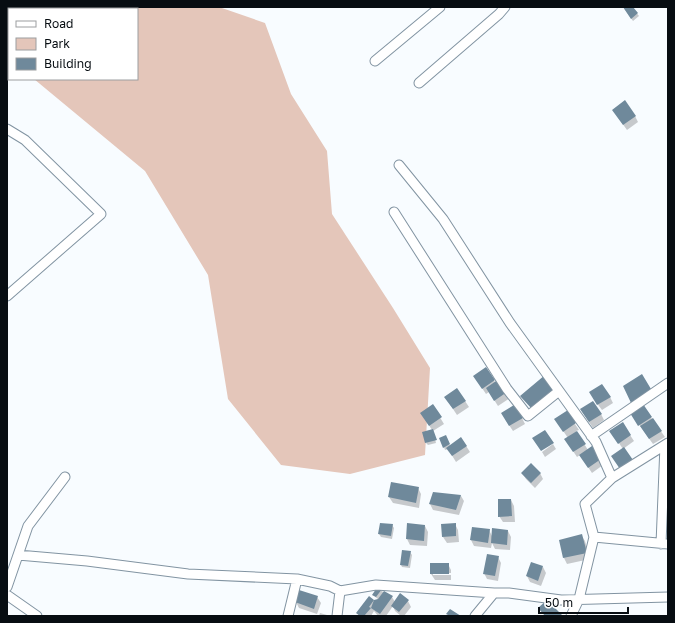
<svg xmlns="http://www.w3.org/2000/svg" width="675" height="623" viewBox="0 0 675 623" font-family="'Golos Text',sans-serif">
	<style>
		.green { fill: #e4c6ba }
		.shadow { fill: #0003 }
		.building { fill: #6f899b }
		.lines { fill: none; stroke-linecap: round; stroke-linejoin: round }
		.street-casing { stroke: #8294a2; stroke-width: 11 }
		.street { stroke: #fff; stroke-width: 9 }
	</style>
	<rect width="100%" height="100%" fill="#f8fcff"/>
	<path class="green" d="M 7,7 L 219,7 L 265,23 L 291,94 L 327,151 L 332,214 L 393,308 L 430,368 L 425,455 L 350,474 L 281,465 L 228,399 L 208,275 L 145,171 L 34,79 L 137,79 L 137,9 L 9,9 L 9,61 L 7,61 Z"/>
	<path class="shadow" d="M 625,7 L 632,7 L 639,16 L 633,21 L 625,10 L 624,8 Z
		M 617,116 L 635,116 L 638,122 L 627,130 Z
		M 486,369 L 495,382 L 510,398 L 498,406 L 489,392 L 486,394 L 478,382 Z
		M 642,376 L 654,396 L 642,405 L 665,437 L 653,444 L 635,419 Z
		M 610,397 L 613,403 L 602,410 L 593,398 Z
		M 465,401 L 469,407 L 457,415 L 449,403 Z
		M 433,406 L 444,424 L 433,431 L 436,443 L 428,445 L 426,443 L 432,430 L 425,419 Z
		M 581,410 L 601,414 L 604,420 L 593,428 Z
		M 567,412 L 579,430 L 576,431 L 588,450 L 592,447 L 603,465 L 592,473 L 580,455 L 577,457 L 569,445 L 568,438 L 559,425 Z
		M 522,418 L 525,424 L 513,431 L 505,419 Z
		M 622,423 L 634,441 L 623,449 L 614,436 Z
		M 447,438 L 450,446 L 461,438 L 470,452 L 456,462 L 448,449 L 445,450 L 444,447 Z
		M 553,444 L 556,449 L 545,457 L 542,452 Z
		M 522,473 L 540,473 L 543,479 L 535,488 L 526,479 Z
		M 418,488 L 421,494 L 419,508 L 393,503 L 389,497 Z
		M 461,496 L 464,501 L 459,515 L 433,510 L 430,504 Z
		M 511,500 L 514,506 L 515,522 L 503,522 L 499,516 Z
		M 381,524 L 392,525 L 394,528 L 392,539 L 381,537 L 379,534 Z
		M 455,524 L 458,530 L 459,542 L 447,543 L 443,537 Z
		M 425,526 L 428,532 L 427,546 L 410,545 L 407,539 Z
		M 489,530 L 492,536 L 508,531 L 511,537 L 510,550 L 495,549 L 492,543 L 491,548 L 474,546 L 471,540 Z
		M 581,535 L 585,541 L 590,559 L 567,564 L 564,558 L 560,541 Z
		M 410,552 L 412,555 L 410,568 L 402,567 L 401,565 Z
		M 498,557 L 501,563 L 498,581 L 487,579 L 484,573 Z
		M 448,564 L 451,570 L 451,573 L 433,573 L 433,575 L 451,575 L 451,580 L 435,580 L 431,574 Z
		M 543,567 L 546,573 L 541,586 L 530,582 L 527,576 Z
		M 381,590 L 384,593 L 392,597 L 395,602 L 408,601 L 411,607 L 404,616 L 401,616 L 395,611 L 393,606 L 386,616 L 378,616 L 374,611 L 371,616 L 359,616 L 357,613 L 370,598 L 374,601 L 379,600 L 373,595 Z
		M 317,597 L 321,603 L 317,614 L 299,608 L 296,602 Z
		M 320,613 L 327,615 L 327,616 L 319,616 Z"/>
	<path class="building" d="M 623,7 L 633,7 L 638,13 L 631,19 Z
		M 625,100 L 636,116 L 623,125 L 612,110 Z
		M 486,367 L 495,380 L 482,389 L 473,376 Z
		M 642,374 L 651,389 L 632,405 L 623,386 Z
		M 545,375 L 555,388 L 531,408 L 520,396 Z
		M 499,379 L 507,392 L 494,401 L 486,388 Z
		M 602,384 L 611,397 L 597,405 L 589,392 Z
		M 457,388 L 466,401 L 453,409 L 444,397 Z
		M 593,401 L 602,414 L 589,422 L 580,409 Z
		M 433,404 L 442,417 L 429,426 L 420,413 Z
		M 643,404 L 652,417 L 638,426 L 630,413 Z
		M 514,405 L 523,418 L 509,426 L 501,413 Z
		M 568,410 L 576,423 L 563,432 L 554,419 Z
		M 653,418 L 662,431 L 649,439 L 640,426 Z
		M 623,422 L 631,435 L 618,444 L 609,431 Z
		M 433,429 L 437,440 L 425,443 L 422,432 Z
		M 545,430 L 554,443 L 541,451 L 532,438 Z
		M 577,431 L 586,444 L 573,452 L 564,439 Z
		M 446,435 L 450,444 L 443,448 L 439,438 Z
		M 461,437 L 467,446 L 452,456 L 446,448 Z
		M 592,446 L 601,459 L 588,468 L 579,455 Z
		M 624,447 L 633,460 L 620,469 L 611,456 Z
		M 531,463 L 541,473 L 531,483 L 521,473 Z
		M 391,482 L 419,487 L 416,503 L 388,497 Z
		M 433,492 L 461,495 L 456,510 L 429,504 Z
		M 498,499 L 511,499 L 512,516 L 498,517 Z
		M 380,523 L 393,524 L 391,536 L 378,534 Z
		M 407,523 L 425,525 L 424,541 L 406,539 Z
		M 456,523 L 456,536 L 442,537 L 441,524 Z
		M 472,527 L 490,529 L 488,543 L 470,540 Z
		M 492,528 L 508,530 L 507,545 L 491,543 Z
		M 582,534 L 587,553 L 563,558 L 559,540 Z
		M 402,550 L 411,551 L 408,566 L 400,565 Z
		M 487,554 L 499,556 L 495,576 L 483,574 Z
		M 531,562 L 543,566 L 538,581 L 526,576 Z
		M 430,563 L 449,563 L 449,574 L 430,574 Z
		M 378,586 L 382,589 L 376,597 L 372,595 Z
		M 299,590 L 318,596 L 314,609 L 295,602 Z
		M 384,591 L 393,596 L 380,614 L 371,608 L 374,600 L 378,599 Z
		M 400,593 L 409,600 L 399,612 L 391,606 Z
		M 369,596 L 374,600 L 369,607 L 371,608 L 364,616 L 360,616 L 356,613 Z
		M 547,600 L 563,616 L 545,616 L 538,608 Z
		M 450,609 L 461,616 L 450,616 L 446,614 Z"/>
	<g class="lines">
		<defs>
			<path id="street" d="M 375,61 L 440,7
				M 419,83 L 499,14 L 505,7
				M 7,129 L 25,140 L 101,214 L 7,296
				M 399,165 L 443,219 L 510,323 L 596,442 L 612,478
				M 394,212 L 507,389 L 528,416 L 559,391
				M 591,436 L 668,383
				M 594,537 L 668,544
				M 661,544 L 665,445
				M 18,555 L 87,561 L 188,574 L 297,579 L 330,586 L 340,591 L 376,585 L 494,593 L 509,593 L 561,600 L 668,597
				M 7,587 L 28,526 L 65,477
				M 7,595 L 37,616
				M 288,616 L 297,579
				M 337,616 L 340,591
				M 475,616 L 494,593
				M 571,616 L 579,599 L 594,537 L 585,504 L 612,478 L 668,443"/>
		</defs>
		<use href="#street" class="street-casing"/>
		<use href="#street" class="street"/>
	</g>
	<rect width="675" height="623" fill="none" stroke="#070d12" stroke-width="16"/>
	<rect x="8" y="8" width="130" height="72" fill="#ffffff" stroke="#9c9ea0"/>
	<rect x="16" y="21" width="20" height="6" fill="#ffffff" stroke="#9c9ea0"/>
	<text x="44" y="28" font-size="12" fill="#070d12">Road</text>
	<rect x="16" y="38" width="20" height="12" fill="#e4c6ba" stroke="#9c9ea0"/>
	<text x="44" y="48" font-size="12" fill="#070d12">Park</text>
	<rect x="16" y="58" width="20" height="12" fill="#6f899b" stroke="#9c9ea0"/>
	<text x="44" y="68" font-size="12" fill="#070d12">Building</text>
	<path d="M539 607v6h89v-6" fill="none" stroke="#070d12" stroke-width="2"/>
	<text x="545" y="607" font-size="12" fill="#070d12" stroke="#ffffff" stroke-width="3" paint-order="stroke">50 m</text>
</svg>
